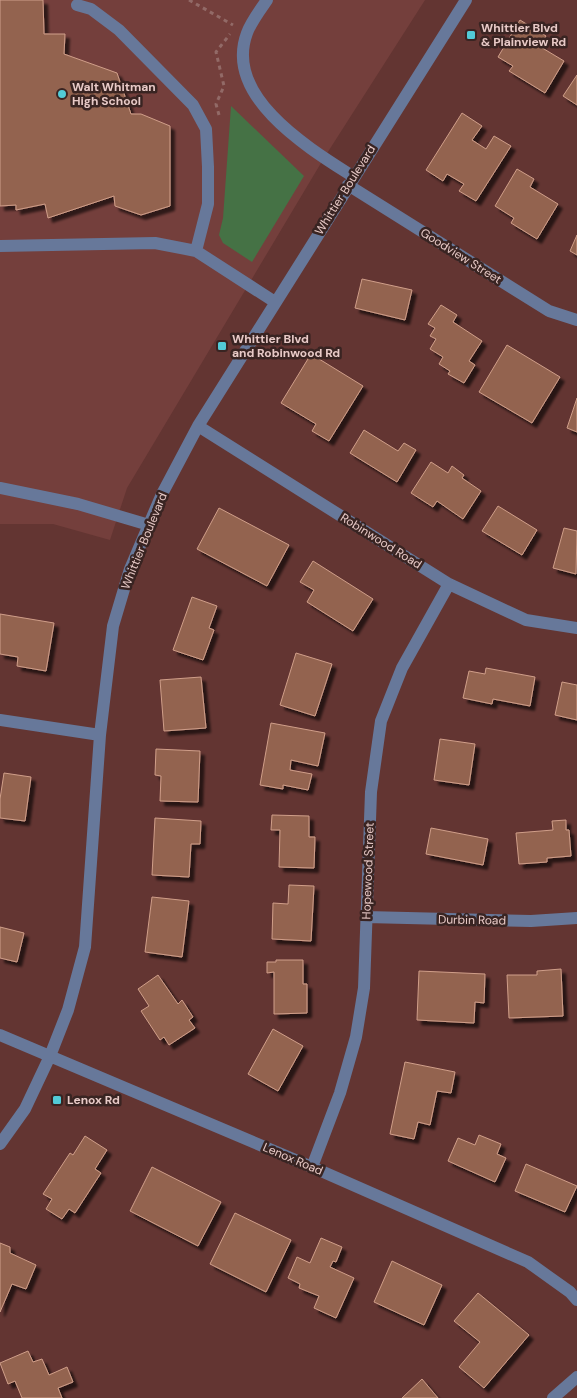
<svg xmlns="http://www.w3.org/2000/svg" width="577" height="1398" viewBox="0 0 577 1398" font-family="'DM Sans',sans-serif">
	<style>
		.built { fill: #743f3c }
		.green { fill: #457245 }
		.building { fill: #936450; stroke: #d09e89; filter: url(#shadow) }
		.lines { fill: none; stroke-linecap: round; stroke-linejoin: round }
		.path { stroke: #926a67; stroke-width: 3; stroke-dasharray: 4 4; stroke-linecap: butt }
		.minor { stroke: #67789a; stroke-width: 12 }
		.poi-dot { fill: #52cbd7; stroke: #392422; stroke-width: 2 }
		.labels { text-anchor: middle; stroke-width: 5; stroke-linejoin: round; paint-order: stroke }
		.poi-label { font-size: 12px; font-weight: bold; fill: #e8cac7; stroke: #392422; text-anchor: start }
		.street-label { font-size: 12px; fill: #e8cac7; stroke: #392422 }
	</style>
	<defs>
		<filter id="shadow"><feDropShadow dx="4.5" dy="4.5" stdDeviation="1" flood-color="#0009"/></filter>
	</defs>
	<rect width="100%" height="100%" fill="#633532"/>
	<path class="built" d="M 0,0 L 425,0 L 324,158 L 127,488 L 110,540 L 53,524 L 0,524 Z"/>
	<path class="green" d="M 231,106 L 304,176 L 252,262 L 223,243 L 219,235 L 223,218 Z"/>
	<path class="building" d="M 0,0 L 43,0 L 44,34 L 65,34 L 64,54 L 117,73 L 131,114 L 141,114 L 170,126 L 170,206 L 141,215 L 115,206 L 114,196 L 48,218 L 45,204 L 16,210 L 16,205 L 0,206 Z
		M 520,20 L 546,36 L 539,46 L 564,61 L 545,93 L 509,71 L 513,66 L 498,57 Z
		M 577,75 L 577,105 L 563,96 Z
		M 462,113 L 482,126 L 472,140 L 486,149 L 494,136 L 511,146 L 476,201 L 459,191 L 464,184 L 447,174 L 443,181 L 426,170 Z
		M 517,169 L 534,179 L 530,187 L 558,204 L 537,239 L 511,223 L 514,218 L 495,206 Z
		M 577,235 L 577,255 L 570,251 Z
		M 362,279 L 412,290 L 405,320 L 355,308 Z
		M 441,305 L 457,315 L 453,322 L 482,341 L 469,361 L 475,365 L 464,383 L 448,374 L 450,371 L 439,364 L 443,357 L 430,349 L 436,339 L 430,336 L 435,328 L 428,324 Z
		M 507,345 L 560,377 L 532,423 L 479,392 Z
		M 311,354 L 363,386 L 329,441 L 312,431 L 316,424 L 281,403 Z
		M 577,398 L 577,432 L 567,428 Z
		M 364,430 L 398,451 L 404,443 L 416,450 L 397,482 L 350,453 Z
		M 431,462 L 448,473 L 452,466 L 464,475 L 462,478 L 481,491 L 463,519 L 437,501 L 433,507 L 411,493 Z
		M 498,506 L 537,530 L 522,555 L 482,531 Z
		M 219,508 L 289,545 L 267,586 L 197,549 Z
		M 564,528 L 577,531 L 576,574 L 553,568 Z
		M 313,561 L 373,599 L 353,631 L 307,602 L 314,590 L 300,582 Z
		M 192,597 L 217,606 L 209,628 L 214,630 L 203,660 L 173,650 Z
		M 0,614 L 54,623 L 46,671 L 17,666 L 18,657 L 0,654 Z
		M 296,653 L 332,664 L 315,716 L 280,705 Z
		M 486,668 L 535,677 L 530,706 L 493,699 L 492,704 L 463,698 L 469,671 L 485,674 Z
		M 201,677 L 206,728 L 164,731 L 160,680 Z
		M 562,682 L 577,685 L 577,720 L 555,715 Z
		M 271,723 L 325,733 L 318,766 L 291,760 L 290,770 L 312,774 L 308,790 L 283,785 L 283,789 L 260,785 Z
		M 440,739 L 475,744 L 469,785 L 434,780 Z
		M 156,749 L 200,751 L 198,802 L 160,801 L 161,776 L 155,775 Z
		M 4,773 L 31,777 L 25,821 L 0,818 L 0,799 Z
		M 272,815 L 309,816 L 309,837 L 315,837 L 314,868 L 279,867 L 280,830 L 271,830 Z
		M 155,818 L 201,821 L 200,844 L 191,844 L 189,877 L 152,875 Z
		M 566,820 L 566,830 L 569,830 L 571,856 L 547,858 L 547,862 L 519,864 L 516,833 L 553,830 L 552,821 Z
		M 431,828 L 488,839 L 483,865 L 426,854 Z
		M 289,885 L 314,886 L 311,941 L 272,939 L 273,903 L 288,904 Z
		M 152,897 L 189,901 L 182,957 L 145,952 Z
		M 0,927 L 24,933 L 17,962 L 0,958 Z
		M 276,960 L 303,960 L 303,984 L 307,984 L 307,1013 L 274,1014 L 274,972 L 267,973 L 267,962 L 276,962 Z
		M 561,969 L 563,1016 L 509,1018 L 507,975 L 537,975 L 537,971 Z
		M 419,971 L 485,974 L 484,1003 L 475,1002 L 474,1023 L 417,1020 Z
		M 158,975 L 178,1004 L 182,1000 L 193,1017 L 189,1020 L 195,1028 L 169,1045 L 164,1037 L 160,1040 L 141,1011 L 149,1006 L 138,989 Z
		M 273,1029 L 303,1046 L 278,1091 L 248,1074 Z
		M 405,1062 L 455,1072 L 451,1093 L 437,1091 L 430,1125 L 418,1122 L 414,1139 L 390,1134 Z
		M 479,1135 L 501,1144 L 497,1154 L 506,1158 L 495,1182 L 448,1161 L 458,1138 L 475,1145 Z
		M 85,1136 L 107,1150 L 95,1169 L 101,1173 L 75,1213 L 69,1209 L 62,1219 L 46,1209 L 52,1199 L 43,1194 L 70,1153 L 73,1155 Z
		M 526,1164 L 577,1186 L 565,1212 L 515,1191 Z
		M 152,1167 L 221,1202 L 198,1246 L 130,1211 Z
		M 235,1213 L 291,1240 L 266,1292 L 210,1264 Z
		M 321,1238 L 342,1247 L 336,1262 L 333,1261 L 330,1267 L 354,1278 L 336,1318 L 314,1308 L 319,1296 L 299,1288 L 300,1284 L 288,1278 L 297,1257 L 310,1263 Z
		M 0,1243 L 10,1247 L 10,1253 L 36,1265 L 26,1289 L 12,1284 L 0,1312 Z
		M 392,1261 L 442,1285 L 424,1325 L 374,1302 Z
		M 478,1293 L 529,1335 L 484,1388 L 459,1367 L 480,1342 L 454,1321 Z
		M 28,1351 L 33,1362 L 42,1359 L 49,1375 L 67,1367 L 73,1382 L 58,1388 L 62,1398 L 22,1398 L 15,1381 L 8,1384 L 0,1363 Z
		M 422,1379 L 438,1398 L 402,1398 Z"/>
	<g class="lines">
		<path class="path" d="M 189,0 L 233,25
			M 219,115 L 216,104 L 224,86 L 216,52 L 230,34"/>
		<path class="minor" d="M 267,0 C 260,10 251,22 247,33 C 223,97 310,149 354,177
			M 77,5 L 91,9 L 119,30 L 193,105 L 206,129 L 208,167 L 208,204 L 196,251
			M 348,185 L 549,311 L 577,320
			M 0,246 L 155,243 L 196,251 L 275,302
			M 198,426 L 449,584 L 526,620 L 577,628
			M 0,488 L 78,504 L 149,525
			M 0,720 L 100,735
			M 366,917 L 531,921 L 577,918
			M 0,1035 L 312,1167 L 528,1262 L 570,1292 L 577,1300
			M 0,1144 L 25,1109 L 50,1056 L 68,1010 L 85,947 L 100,735 L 113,626 L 130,569 L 162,494 L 198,426 L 466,0
			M 312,1167 L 340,1093 L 356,1037 L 364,988 L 371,792 L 381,721 L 402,668 L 449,584
			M 553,1398 L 577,1377"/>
	</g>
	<g class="poi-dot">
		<rect x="466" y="30" width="10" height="10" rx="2.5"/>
		<circle cx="62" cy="94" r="5"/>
		<rect x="217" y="341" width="10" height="10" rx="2.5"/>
		<rect x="52" y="1095" width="10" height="10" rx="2.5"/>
	</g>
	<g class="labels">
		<g class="poi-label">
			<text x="481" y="32">Whittier Blvd<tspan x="481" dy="14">&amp; Plainview Rd</tspan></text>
			<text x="72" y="91">Walt Whitman<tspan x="72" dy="14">High School</tspan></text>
			<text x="232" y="343">Whittier Blvd<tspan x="232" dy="14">and Robinwood Rd</tspan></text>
			<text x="67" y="1104">Lenox Rd</text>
		</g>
		<g class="street-label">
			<text transform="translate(345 190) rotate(-58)" y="4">Whittier Boulevard</text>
			<text transform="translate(461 256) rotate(32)" y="4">Goodview Street</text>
			<text transform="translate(144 541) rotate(-68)" y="4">Whittier Boulevard</text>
			<text transform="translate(381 541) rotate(32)" y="4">Robinwood Road</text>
			<text transform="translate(368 871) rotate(-88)" y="4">Hopewood Street</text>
			<text transform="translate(472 920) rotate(1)" y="4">Durbin Road</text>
			<text transform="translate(293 1159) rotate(23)" y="4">Lenox Road</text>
		</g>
	</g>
</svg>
